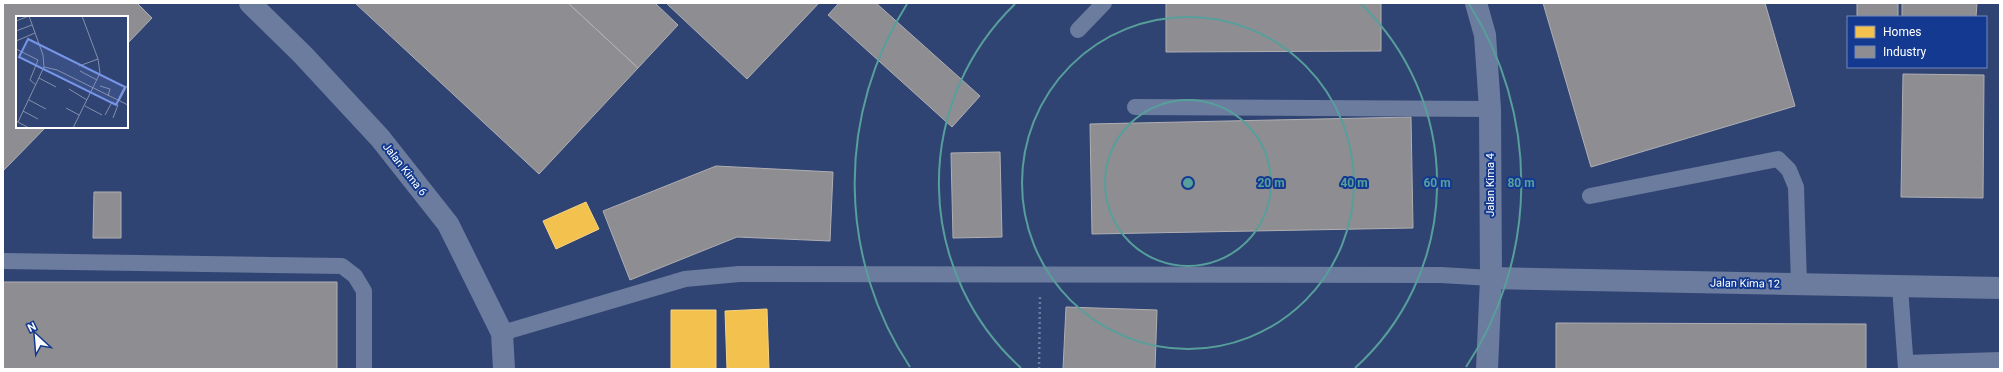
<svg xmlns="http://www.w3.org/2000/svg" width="2003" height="372" viewBox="0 0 2003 372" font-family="Roboto,sans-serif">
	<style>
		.homes { fill: #f2c14e; stroke: #f6d483 }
		.industry { fill: #8d8d92; stroke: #afafb3 }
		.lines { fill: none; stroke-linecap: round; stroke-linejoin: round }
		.path { stroke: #6c7c9e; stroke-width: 2.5; stroke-dasharray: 2 3; stroke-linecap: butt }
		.lane { stroke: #6c7c9e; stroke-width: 16 }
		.street { stroke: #6c7c9e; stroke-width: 22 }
		.ring { fill: none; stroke: #579f9a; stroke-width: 2 }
		.labels { text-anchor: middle; stroke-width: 4; stroke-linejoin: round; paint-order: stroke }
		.street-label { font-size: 11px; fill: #fff; stroke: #133990 }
		.inset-road { fill: none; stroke: #838fab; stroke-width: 1 }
		.view { fill: #7795e8; fill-opacity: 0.15; stroke: #7795e8; stroke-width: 2 }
		.inset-edge { fill: none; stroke: #fff; stroke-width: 2 }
		.centre { fill: #579f9a; stroke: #133990; stroke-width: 2 }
		.ring-label { font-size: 12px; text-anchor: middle; font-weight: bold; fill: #579f9a; stroke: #133990; stroke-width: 4; stroke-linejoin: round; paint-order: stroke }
	</style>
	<rect width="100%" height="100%" fill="#304473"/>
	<path class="homes" d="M 586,202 L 599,229 L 556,249 L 543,221 Z
		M 767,309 L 769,369 L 727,369 L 725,311 Z
		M 671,310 L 716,310 L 716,369 L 671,369 Z"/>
	<path class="industry" d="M 3,3 L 137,3 L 152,18 L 127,44 L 127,17 L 17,17 L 17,127 L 46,127 L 3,171 Z
		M 355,3 L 568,3 L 638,68 L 539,174 Z
		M 568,3 L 655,3 L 678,25 L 638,68 Z
		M 666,3 L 819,3 L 747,79 Z
		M 839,3 L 876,3 L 980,96 L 952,127 L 828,15 Z
		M 1166,3 L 1381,3 L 1381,51 L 1166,52 Z
		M 1543,3 L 1765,3 L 1795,106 L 1591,167 Z
		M 1857,3 L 1898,3 L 1898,17 L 1857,17 Z
		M 1902,3 L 1977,3 L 1976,17 L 1902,17 Z
		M 1903,74 L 1984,75 L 1983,198 L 1901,197 Z
		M 1411,117 L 1413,228 L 1092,234 L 1090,124 Z
		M 1000,152 L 1002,237 L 953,238 L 951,153 Z
		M 716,166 L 833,172 L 830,241 L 737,237 L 630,280 L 603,211 Z
		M 94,192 L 121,192 L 121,238 L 93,238 Z
		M 3,282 L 337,282 L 337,369 L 3,369 Z
		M 1066,307 L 1157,310 L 1155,369 L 1063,369 Z
		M 1556,323 L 1866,324 L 1866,369 L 1556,369 Z
		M 2000,366 L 2000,369 L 1925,369 Z"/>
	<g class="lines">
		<path class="path" d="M 1039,369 L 1040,296"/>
		<path class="lane" d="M 1078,30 L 1104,3
			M 1135,107 L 1490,109
			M 1590,196 L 1778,159 L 1789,170 L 1796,187 L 1799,284
			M 3,261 L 342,266 L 355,276 L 364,291 L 364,369
			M 1900,287 L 1906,369
			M 502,333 L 685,279 L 739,274 L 1441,275 L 1491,278
			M 1906,363 L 2000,360"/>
		<path class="street" d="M 250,3 L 303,55 L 380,138 L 448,224 L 502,333 L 504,369
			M 1476,3 L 1485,35 L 1490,109 L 1491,278 L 1487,369
			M 1491,278 L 2000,288"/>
	</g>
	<g class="ring">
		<circle cx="1188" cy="183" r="83"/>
		<circle cx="1188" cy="183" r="166"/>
		<path d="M1021 368A249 249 0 0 1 1015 4M1361 4A249 249 0 0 1 1355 368"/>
		<path d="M910 367A333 333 0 0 1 907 4M1469 4A333 333 0 0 1 1466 367"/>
	</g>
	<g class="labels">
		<g class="street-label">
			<text transform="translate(405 169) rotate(52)" y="4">Jalan Kima 6</text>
			<text transform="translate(1490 185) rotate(-90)" y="4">Jalan Kima 4</text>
			<text transform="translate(1745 283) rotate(1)" y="4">Jalan Kima 12</text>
		</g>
	</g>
	<g transform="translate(16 16)">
		<rect width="112" height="112" fill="#304473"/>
		<path class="inset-road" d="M 0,5 L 13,0M 0,15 L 16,9M 0,25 L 19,17M 0,33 L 22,44 L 14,64 L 20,69M 63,50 L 82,43M 28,51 L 41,54 L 112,89M 64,55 L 81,64M 23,62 L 40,71M 84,70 L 94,73 L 92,80M 53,73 L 71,84M 13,84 L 30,93M 103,85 L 112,68M 96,86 L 102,89 L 97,102M 69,90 L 86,99M 50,92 L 63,99M 7,95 L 22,103M 89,99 L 96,86M 0,105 L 13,112M 2,106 L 28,51 L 27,39 L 13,0M 57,112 L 84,57 L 82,43 L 66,0"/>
		<path class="view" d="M 12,23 L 109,71 L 100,89 L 3,41 Z"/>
		<rect width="112" height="112" class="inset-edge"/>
	</g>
	<circle cx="1188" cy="183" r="6" class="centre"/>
	<g class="ring-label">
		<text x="1271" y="187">20 m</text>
		<text x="1354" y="187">40 m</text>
		<text x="1437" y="187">60 m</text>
		<text x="1521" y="187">80 m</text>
	</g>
	<rect width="2003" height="372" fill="none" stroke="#ffffff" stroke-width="8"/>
	<rect x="1847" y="16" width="140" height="52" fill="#133990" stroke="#7188bc"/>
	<rect x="1855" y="26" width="20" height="12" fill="#f2c14e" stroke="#7188bc"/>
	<text x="1883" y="36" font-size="12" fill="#ffffff">Homes</text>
	<rect x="1855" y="46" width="20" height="12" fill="#8d8d92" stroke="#7188bc"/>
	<text x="1883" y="56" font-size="12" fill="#ffffff">Industry</text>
	<g transform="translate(36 336) rotate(334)" stroke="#133990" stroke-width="3" paint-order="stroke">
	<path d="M0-3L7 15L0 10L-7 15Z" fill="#ffffff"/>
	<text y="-6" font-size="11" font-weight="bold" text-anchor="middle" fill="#ffffff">N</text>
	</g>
</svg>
